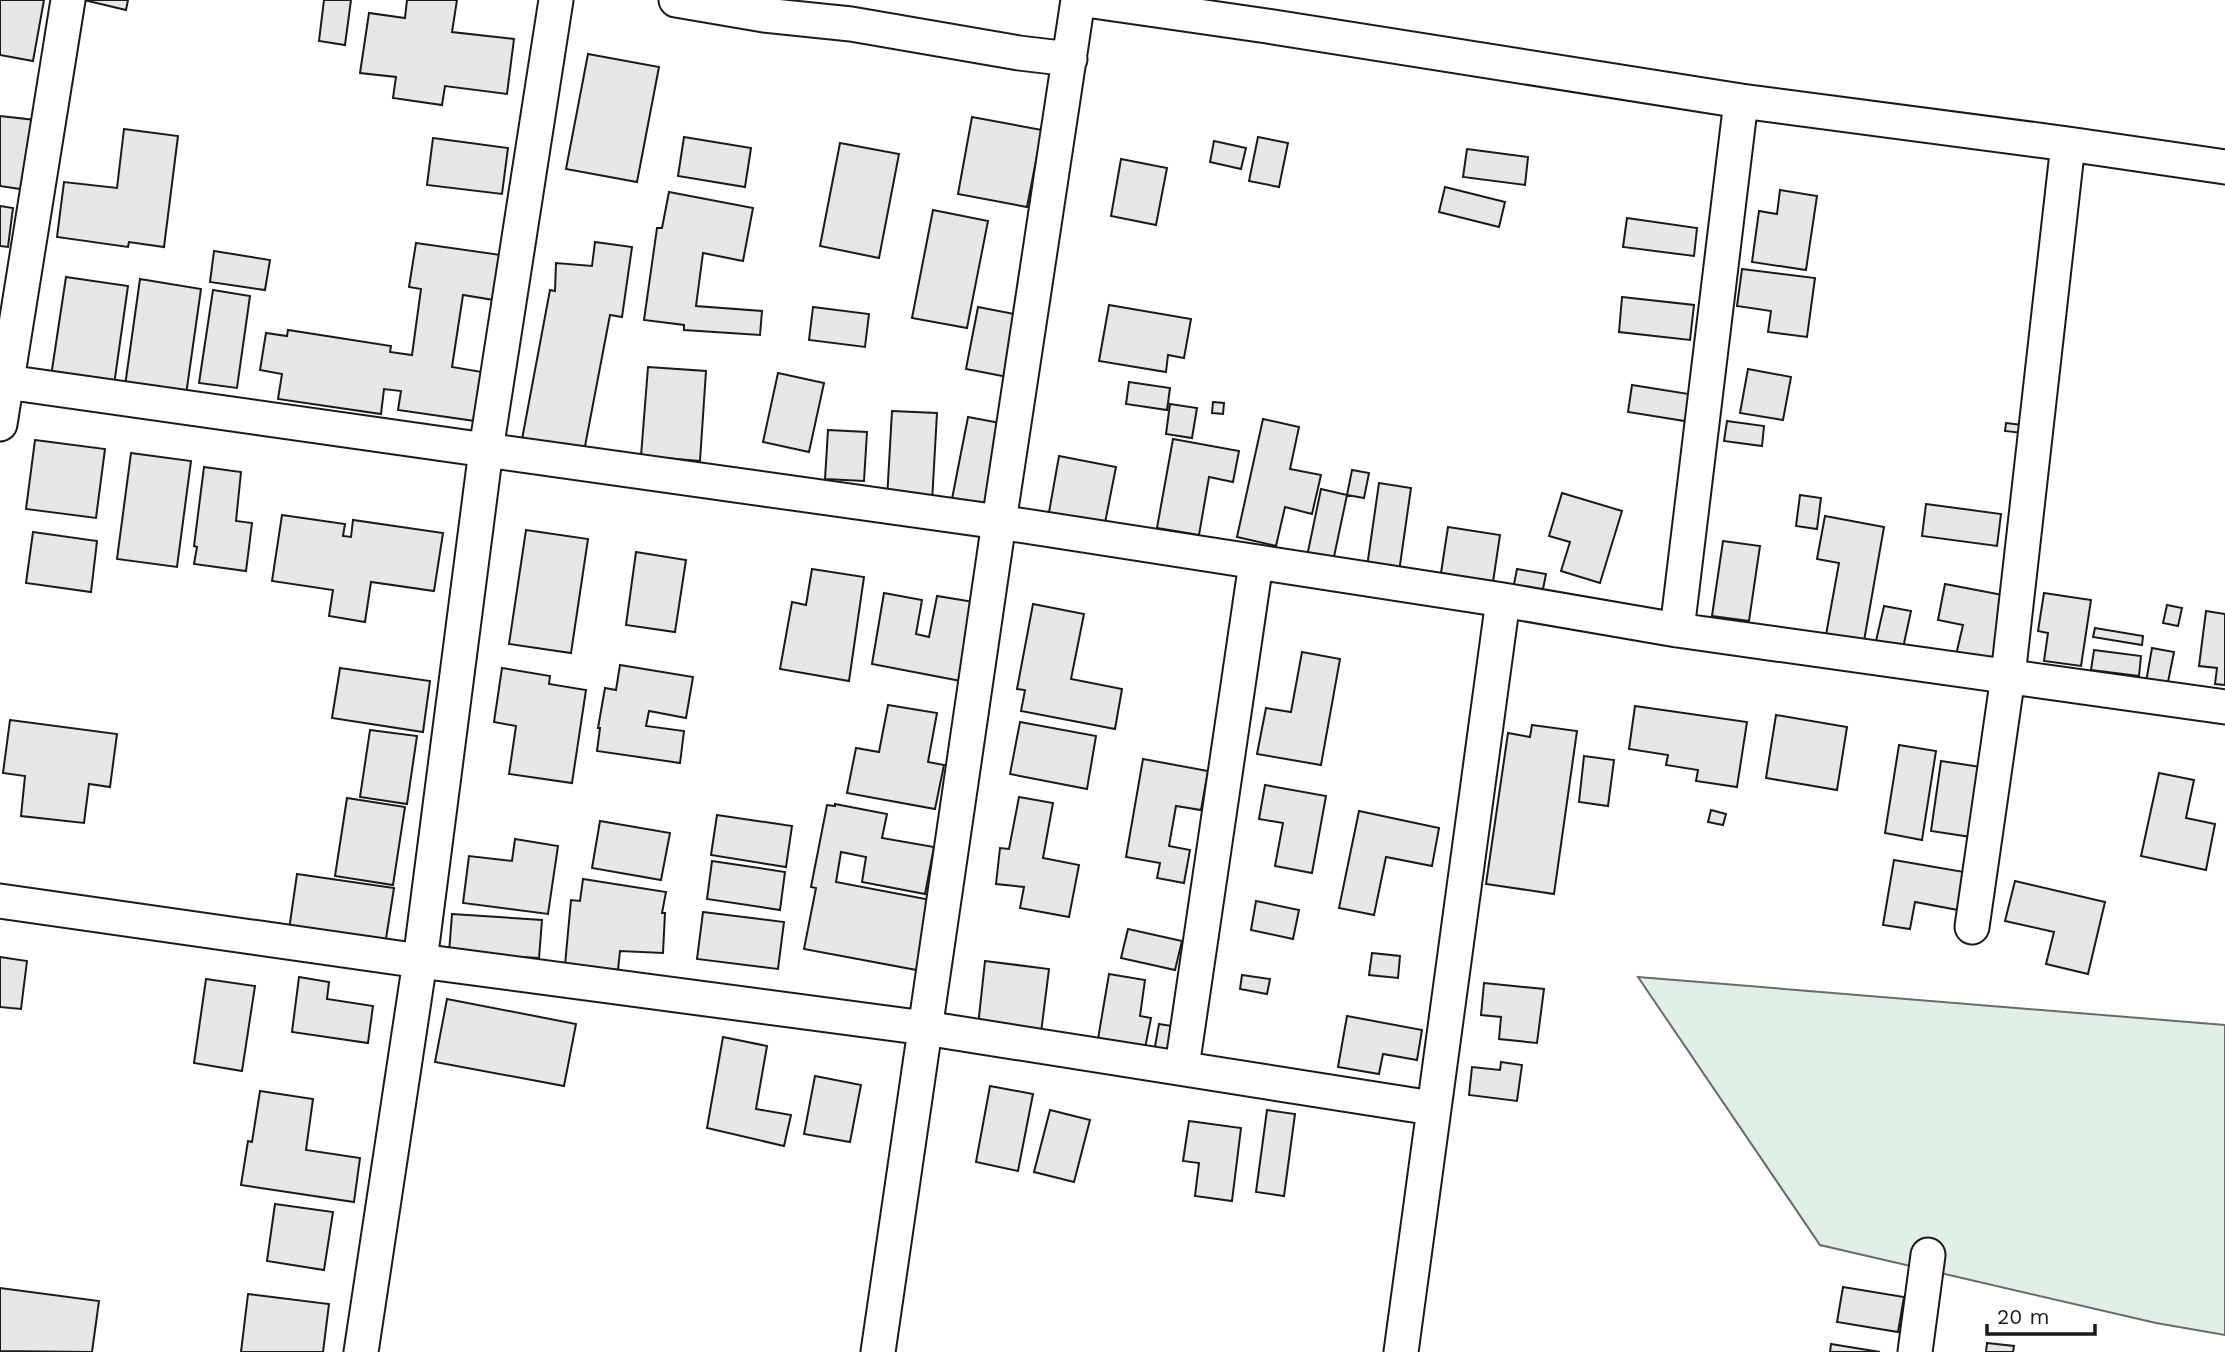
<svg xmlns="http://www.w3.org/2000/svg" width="2225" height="1352" viewBox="0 0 2225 1352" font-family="'Work Sans',sans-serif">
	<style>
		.green { fill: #e0efe3; stroke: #6a6a6a; stroke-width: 2 }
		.building { fill: #e6e6e6; stroke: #1a1a1a; stroke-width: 2 }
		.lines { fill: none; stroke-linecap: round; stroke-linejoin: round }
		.minor-casing { stroke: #1a1a1a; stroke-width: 37 }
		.minor { stroke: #fff; stroke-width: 33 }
	</style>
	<rect width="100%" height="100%" fill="#fff"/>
	<path class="green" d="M 1638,977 L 2225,1025 L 2225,1335 L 2156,1323 L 1820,1245 Z"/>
	<path class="building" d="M 0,0 L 44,0 L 33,61 L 0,55 Z
		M 84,0 L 128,0 L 126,10 Z
		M 324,0 L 351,0 L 345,45 L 319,41 Z
		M 407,0 L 457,0 L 452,32 L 514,39 L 507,94 L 445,86 L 442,105 L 393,98 L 396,77 L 360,73 L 369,13 L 405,18 Z
		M 588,54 L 659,67 L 637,182 L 566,169 Z
		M 0,116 L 35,120 L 27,190 L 0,186 Z
		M 972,117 L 1042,130 L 1027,207 L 958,194 Z
		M 124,129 L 178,136 L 164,247 L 129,242 L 128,247 L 57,237 L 64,182 L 117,188 Z
		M 684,137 L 751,148 L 745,187 L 678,176 Z
		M 1258,137 L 1288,143 L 1279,187 L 1249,181 Z
		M 433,138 L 508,148 L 502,194 L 427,185 Z
		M 1214,141 L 1246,148 L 1241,169 L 1210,162 Z
		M 840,143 L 899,154 L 879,258 L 820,246 Z
		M 1467,149 L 1528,157 L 1525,185 L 1463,177 Z
		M 1121,159 L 1167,168 L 1156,225 L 1111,216 Z
		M 1445,187 L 1505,202 L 1499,227 L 1439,212 Z
		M 1780,190 L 1817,196 L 1806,270 L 1752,262 L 1759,211 L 1777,214 Z
		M 669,192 L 753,208 L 743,261 L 703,253 L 696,306 L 762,311 L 760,335 L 684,330 L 684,325 L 644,320 L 657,228 L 662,228 Z
		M 0,206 L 13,208 L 8,247 L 0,246 Z
		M 933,210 L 988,221 L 967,328 L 912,318 Z
		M 1627,218 L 1697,228 L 1694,256 L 1623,247 Z
		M 595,242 L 632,247 L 622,317 L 610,315 L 582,462 L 520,450 L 550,290 L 555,291 L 556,263 L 592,266 Z
		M 416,243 L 508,256 L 500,301 L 463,295 L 452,367 L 482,372 L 475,421 L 398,410 L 401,391 L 384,389 L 381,414 L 278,399 L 282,374 L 260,370 L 266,333 L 287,336 L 288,330 L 391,346 L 390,352 L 412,355 L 421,289 L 409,287 Z
		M 214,251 L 270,260 L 265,290 L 210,282 Z
		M 1742,269 L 1815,278 L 1807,337 L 1768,332 L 1771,311 L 1737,306 Z
		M 66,277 L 128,286 L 113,392 L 50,383 Z
		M 140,279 L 201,289 L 185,402 L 124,393 Z
		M 213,290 L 250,296 L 237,388 L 199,383 Z
		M 1622,297 L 1694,305 L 1690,340 L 1619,332 Z
		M 1109,305 L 1191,319 L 1184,358 L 1168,355 L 1166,372 L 1099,361 Z
		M 813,307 L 869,314 L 865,347 L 809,340 Z
		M 978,307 L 1025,316 L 1013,378 L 966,369 Z
		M 648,367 L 706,371 L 700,461 L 641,456 Z
		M 1748,369 L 1791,377 L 1783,420 L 1740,413 Z
		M 778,373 L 824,383 L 809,452 L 763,442 Z
		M 1129,382 L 1170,388 L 1167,410 L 1126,404 Z
		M 1632,385 L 1695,395 L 1691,422 L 1628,412 Z
		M 1213,402 L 1224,403 L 1223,414 L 1212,413 Z
		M 1170,404 L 1197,408 L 1192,438 L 1166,434 Z
		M 892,411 L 937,413 L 932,502 L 887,499 Z
		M 968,417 L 1011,425 L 995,513 L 951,504 Z
		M 1263,419 L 1299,427 L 1290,469 L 1321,475 L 1312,514 L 1285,507 L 1276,546 L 1237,537 Z
		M 1727,421 L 1764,426 L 1762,446 L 1724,441 Z
		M 2006,423 L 2031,426 L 2030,434 L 2005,431 Z
		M 828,430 L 867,432 L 864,481 L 825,479 Z
		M 1173,439 L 1239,451 L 1233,482 L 1209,477 L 1199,535 L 1157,528 Z
		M 35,440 L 105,449 L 96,518 L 26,509 Z
		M 131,453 L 191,461 L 177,567 L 117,559 Z
		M 1059,456 L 1116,467 L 1104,528 L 1048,518 Z
		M 204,467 L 241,472 L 236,521 L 252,523 L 246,571 L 194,564 L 197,547 L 194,546 Z
		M 1352,470 L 1369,473 L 1364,498 L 1347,495 Z
		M 1379,483 L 1411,488 L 1399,572 L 1367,567 Z
		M 1321,489 L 1347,495 L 1331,571 L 1305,566 Z
		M 1562,493 L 1622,511 L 1600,583 L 1561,571 L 1570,542 L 1549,536 Z
		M 1800,495 L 1821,498 L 1817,529 L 1796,526 Z
		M 1926,504 L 2001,514 L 1997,546 L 1922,536 Z
		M 282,515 L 345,524 L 343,536 L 351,537 L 353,520 L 443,533 L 434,591 L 371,582 L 365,622 L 329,616 L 333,590 L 272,581 Z
		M 1825,516 L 1884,527 L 1864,641 L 1826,635 L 1839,563 L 1817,559 Z
		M 1448,527 L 1500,535 L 1493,582 L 1441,573 Z
		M 526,530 L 588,539 L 571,653 L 509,644 Z
		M 33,532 L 97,541 L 91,592 L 26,583 Z
		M 1723,541 L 1760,546 L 1749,621 L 1712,616 Z
		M 636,552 L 686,560 L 675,632 L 626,625 Z
		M 812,569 L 864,577 L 849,681 L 780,669 L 792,602 L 806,605 Z
		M 1517,569 L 1546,574 L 1540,604 L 1511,599 Z
		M 1945,584 L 2008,596 L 1996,662 L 1956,655 L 1963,625 L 1938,620 Z
		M 884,593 L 922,600 L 916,634 L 929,637 L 937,596 L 974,602 L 966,682 L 872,664 Z
		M 2044,593 L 2091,600 L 2081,666 L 2044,661 L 2048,633 L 2038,631 Z
		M 1033,604 L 1084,614 L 1071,679 L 1122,689 L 1115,729 L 1021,711 L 1025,690 L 1017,689 Z
		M 2167,605 L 2182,608 L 2178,626 L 2163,623 Z
		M 1884,606 L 1911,611 L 1903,648 L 1876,641 Z
		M 2206,611 L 2225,614 L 2225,685 L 2215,684 L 2217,668 L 2199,666 Z
		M 2095,628 L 2143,636 L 2142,645 L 2093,637 Z
		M 2152,648 L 2174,652 L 2167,687 L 2146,682 Z
		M 2094,650 L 2141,656 L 2139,676 L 2091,670 Z
		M 1302,652 L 1340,659 L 1321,765 L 1257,754 L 1266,708 L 1291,712 Z
		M 620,665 L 693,677 L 686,718 L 649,711 L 646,726 L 684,731 L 680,763 L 597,751 L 600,728 L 598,728 L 605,688 L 616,690 Z
		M 340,668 L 430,681 L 423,732 L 332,718 Z
		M 502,668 L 550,676 L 549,684 L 586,690 L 572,783 L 509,774 L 516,726 L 494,722 Z
		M 888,705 L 937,713 L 928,762 L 944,765 L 935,809 L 847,793 L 856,748 L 879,752 Z
		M 1635,706 L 1747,722 L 1737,787 L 1696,781 L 1698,770 L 1666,765 L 1668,755 L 1629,749 Z
		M 1776,715 L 1847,727 L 1837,790 L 1766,778 Z
		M 10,720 L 117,734 L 110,787 L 89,784 L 84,823 L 21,816 L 25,776 L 3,773 Z
		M 1020,722 L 1096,736 L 1087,789 L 1010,774 Z
		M 1532,725 L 1577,731 L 1554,894 L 1486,884 L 1508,733 L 1530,737 Z
		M 370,730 L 417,736 L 407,804 L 360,797 Z
		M 1899,745 L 1936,751 L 1922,840 L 1885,833 Z
		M 1584,756 L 1614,760 L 1608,806 L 1579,802 Z
		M 1143,759 L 1208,771 L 1201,810 L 1176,806 L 1169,846 L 1190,850 L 1184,883 L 1157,878 L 1160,863 L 1126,857 Z
		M 1941,761 L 1981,767 L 1971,837 L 1931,831 Z
		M 2159,773 L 2194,780 L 2186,818 L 2215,824 L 2206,870 L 2141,856 Z
		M 1265,785 L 1326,796 L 1312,873 L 1275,866 L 1283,823 L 1259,819 Z
		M 1019,797 L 1053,803 L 1043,858 L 1079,865 L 1069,917 L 1020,908 L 1024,887 L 996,884 L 1000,848 L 1009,849 Z
		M 347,798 L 405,807 L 393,885 L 335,876 Z
		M 835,804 L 887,814 L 882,838 L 934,847 L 925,894 L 862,882 L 866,857 L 841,852 L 836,882 L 936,901 L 922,971 L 804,949 L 816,888 L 811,887 L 827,805 L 835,806 Z
		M 1711,810 L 1726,814 L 1723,825 L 1708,822 Z
		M 1359,811 L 1439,828 L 1432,866 L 1386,857 L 1374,915 L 1339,908 Z
		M 717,815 L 792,826 L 786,867 L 711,855 Z
		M 600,821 L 670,833 L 661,880 L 592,868 Z
		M 515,839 L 558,846 L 548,914 L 463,903 L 469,856 L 512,861 Z
		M 1894,860 L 1964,872 L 1958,910 L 1915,902 L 1910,929 L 1883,925 Z
		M 712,861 L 785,872 L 780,910 L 707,899 Z
		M 297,874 L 394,888 L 385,945 L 289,930 Z
		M 583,879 L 666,892 L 662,913 L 665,913 L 663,953 L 620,951 L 618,970 L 565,965 L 571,900 L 580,901 Z
		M 2015,881 L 2105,902 L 2088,974 L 2046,964 L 2054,932 L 2005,921 Z
		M 1256,901 L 1299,910 L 1293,939 L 1251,930 Z
		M 703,912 L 784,922 L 778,969 L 697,959 Z
		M 452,914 L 542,920 L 539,958 L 449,953 Z
		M 1128,929 L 1182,941 L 1175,970 L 1121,958 Z
		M 1372,953 L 1400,956 L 1398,978 L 1369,975 Z
		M 0,957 L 27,961 L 21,1009 L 0,1007 Z
		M 985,961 L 1049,969 L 1041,1033 L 978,1026 Z
		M 1109,974 L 1145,980 L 1140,1016 L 1151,1018 L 1144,1053 L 1097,1045 Z
		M 1242,975 L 1270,979 L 1267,994 L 1240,989 Z
		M 299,977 L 329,982 L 327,999 L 373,1006 L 368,1043 L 292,1032 Z
		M 206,979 L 255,986 L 242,1071 L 194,1063 Z
		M 1484,983 L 1544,989 L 1537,1043 L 1499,1039 L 1501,1017 L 1481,1015 Z
		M 447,999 L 576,1024 L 564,1086 L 435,1062 Z
		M 1347,1016 L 1422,1030 L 1417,1060 L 1383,1054 L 1379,1074 L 1338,1067 Z
		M 1159,1024 L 1178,1027 L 1173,1056 L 1154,1052 Z
		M 723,1037 L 767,1046 L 756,1109 L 791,1115 L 784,1146 L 707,1128 Z
		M 1501,1062 L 1522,1065 L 1517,1101 L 1469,1095 L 1472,1067 L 1500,1070 Z
		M 815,1076 L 861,1085 L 850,1142 L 804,1134 Z
		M 990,1086 L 1033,1094 L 1018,1171 L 976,1162 Z
		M 260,1091 L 313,1099 L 306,1150 L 360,1158 L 354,1202 L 241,1185 L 248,1141 L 252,1142 Z
		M 1050,1110 L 1090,1120 L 1074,1182 L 1034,1172 Z
		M 1267,1110 L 1295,1114 L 1284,1196 L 1256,1192 Z
		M 1189,1121 L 1241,1128 L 1232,1201 L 1195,1196 L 1199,1163 L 1183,1161 Z
		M 275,1204 L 333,1212 L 324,1270 L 267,1261 Z
		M 1843,1287 L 1904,1297 L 1898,1332 L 1837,1322 Z
		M 0,1288 L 99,1301 L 92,1352 L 0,1351 Z
		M 248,1294 L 329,1304 L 323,1352 L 241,1352 Z
		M 1987,1343 L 2014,1346 L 2013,1352 L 1986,1352 Z
		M 1831,1344 L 1880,1352 L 1830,1352 Z"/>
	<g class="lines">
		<defs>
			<path id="minor" d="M 556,0 L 486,450 L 999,522 L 1503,600 L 1677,630 L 2225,707
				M 676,0 L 764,15 L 851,24 L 1019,53 L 1070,59
				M 1086,0 L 1267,26 L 1741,101 L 1677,630
				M 1741,101 L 2068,144 L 2008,676 L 1972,927
				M 2068,144 L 2225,167
				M 0,381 L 486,450 L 420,961 L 361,1352
				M 0,424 L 68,0
				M 0,901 L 420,961 L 925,1028 L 1432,1108
				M 1182,1067 L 1256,563
				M 878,1352 L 999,522 L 1078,0
				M 1401,1352 L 1503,600
				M 1915,1352 L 1928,1255"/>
		</defs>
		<use href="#minor" class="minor-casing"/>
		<use href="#minor" class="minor"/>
	</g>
	<path d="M1987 1324v10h108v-10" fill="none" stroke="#1a1a1a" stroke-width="3.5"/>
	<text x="1997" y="1324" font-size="21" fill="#1a1a1a" stroke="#ffffff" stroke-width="5" paint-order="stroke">20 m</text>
</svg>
